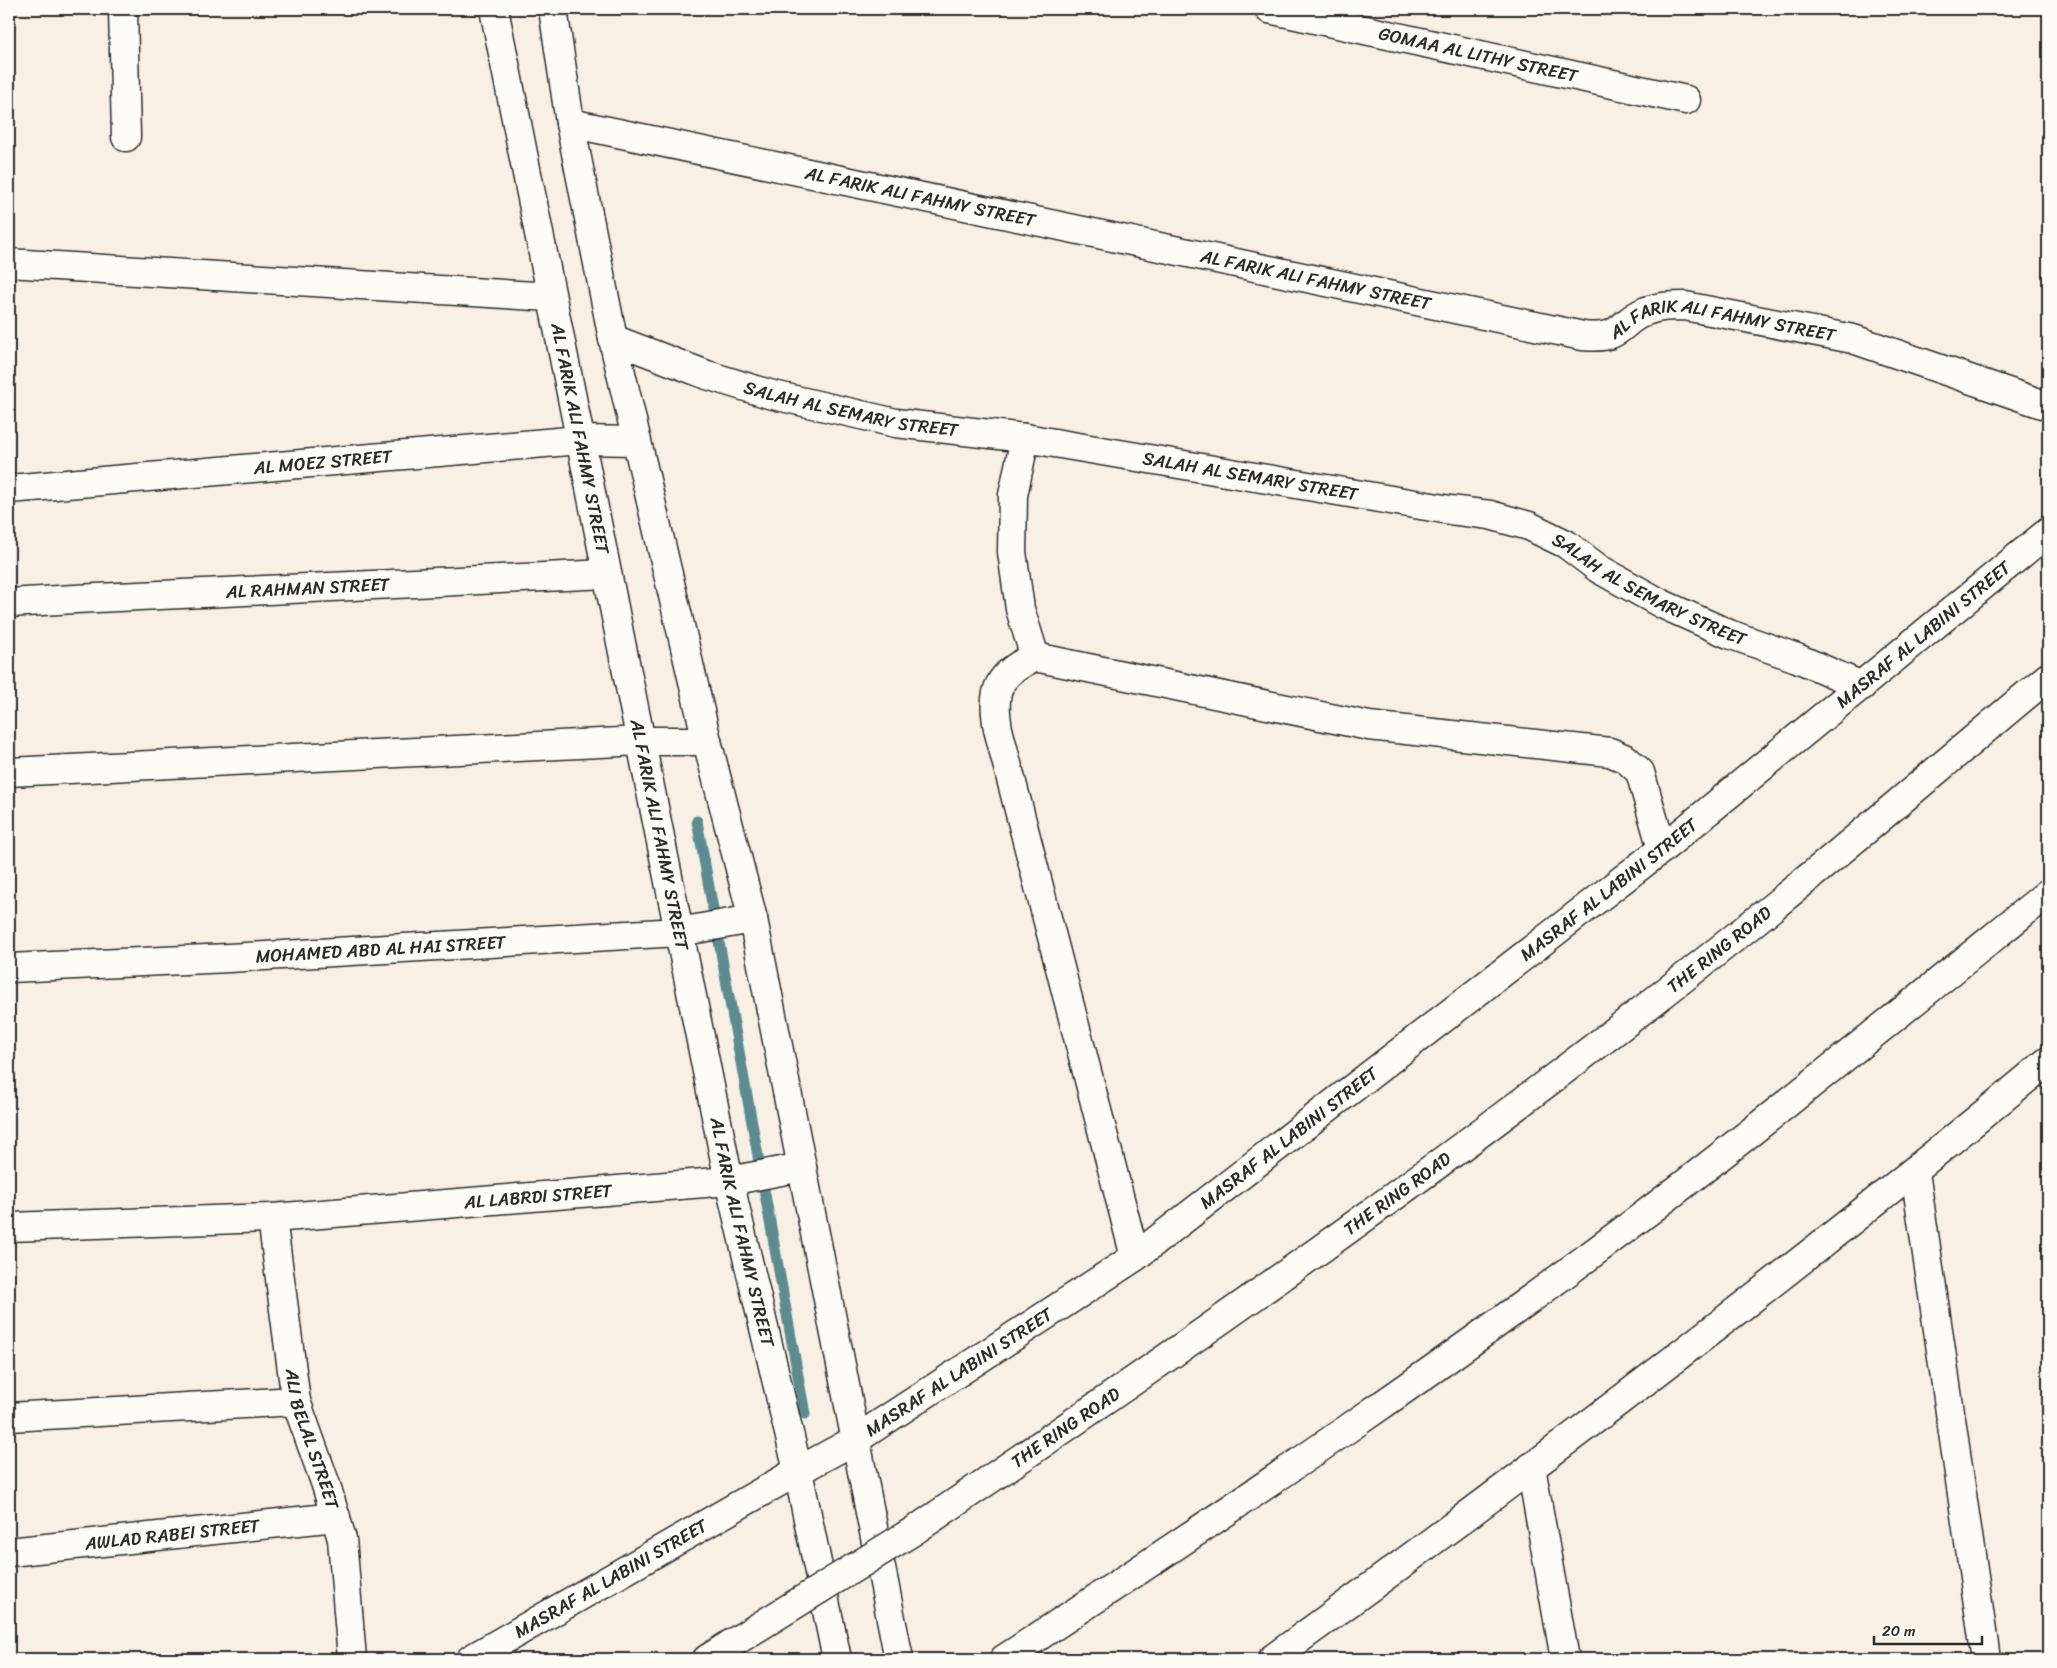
<svg xmlns="http://www.w3.org/2000/svg" width="2057" height="1668" viewBox="0 0 2057 1668" font-family="Sriracha,sans-serif">
	<style>
		.lines { fill: none; stroke-linecap: round; stroke-linejoin: round }
		.stream { stroke: #5c8c91; stroke-width: 11 }
		.minor-casing { stroke: #2b2b2b; stroke-width: 31 }
		.highway-casing { stroke: #2b2b2b; stroke-width: 31 }
		.minor { stroke: #fdfcf7; stroke-width: 28 }
		.highway { stroke: #fdfcf7; stroke-width: 28 }
		.highway-bridge-casing { stroke: #2b2b2b; stroke-width: 31; stroke-linecap: butt }
		.highway-bridge { stroke: #fdfcf7; stroke-width: 28 }
		.labels { text-anchor: middle; stroke-width: 4; stroke-linejoin: round; paint-order: stroke }
		.street-label { font-size: 18px; fill: #2b2b2b; stroke: #fdfcf7 }
	</style>
	<rect width="100%" height="100%" fill="#f9f0e5"/>
	<filter id="ink" filterUnits="userSpaceOnUse"><feTurbulence type="fractalNoise" baseFrequency=".02" numOctaves="2"/><feDisplacementMap in="SourceGraphic" scale="10" xChannelSelector="R" yChannelSelector="G"/><feConvolveMatrix kernelMatrix="1 2 1 2 8 2 1 2 1" color-interpolation-filters="sRGB"/></filter>
	<g filter="url(#ink)">
		<g class="lines">
			<path class="stream" d="M 697,821 L 805,1414"/>
			<defs>
				<g id="minor">
					<path d="M 123,9 L 126,137"/>
					<path id="s1" d="M 494,9 L 729,1181 L 798,1471 L 837,1659"/>
					<path d="M 553,9 L 570,123 L 613,339 L 707,741 L 753,919 L 899,1659"/>
					<path id="s2" d="M 1269,9 L 1686,100"/>
					<path id="s3" d="M 570,123 L 1583,336 C 1624,340 1617,323 1646,311 C 1659,306 1672,306 1685,306 L 1853,339 L 2048,406"/>
					<path d="M 9,263 L 551,297"/>
					<path id="s4" d="M 613,339 L 707,375 L 769,394 L 896,423 L 1025,438 L 1450,510 L 1490,515 L 1529,526 L 1566,544 L 1599,569 L 1662,604 L 1729,634 L 1797,658 L 1862,686"/>
					<path d="M 1025,438 L 1013,495 L 1012,552 L 1020,609 L 1035,657"/>
					<path id="s5" d="M 9,489 L 580,440 L 636,441"/>
					<path id="s6" d="M 9,603 L 75,599 L 607,574"/>
					<path d="M 9,772 L 641,741 L 707,741"/>
					<path id="s7" d="M 9,968 L 229,958 L 679,932 L 753,919"/>
					<path d="M 1915,1172 L 1986,1659"/>
					<path id="s8" d="M 272,1218 L 296,1401 L 326,1485 L 342,1539 L 352,1659"/>
					<path id="s9" d="M 9,1227 L 272,1218 L 729,1181 L 802,1167"/>
					<path d="M 1135,1257 L 998,729 C 991,689 998,674 1035,657 L 1369,726 L 1610,752 L 1626,759 L 1640,772 L 1662,849"/>
					<path d="M 9,1417 L 296,1401"/>
					<path d="M 1531,1467 L 1565,1659"/>
					<path id="s10" d="M 9,1552 L 336,1517"/>
					<path id="s11" d="M 471,1659 L 798,1471 L 855,1440 L 1135,1257 L 1662,849 L 2048,532"/>
					<path d="M 1272,1659 C 1536,1467 1797,1270 2048,1061"/>
				</g>
				<g id="highway">
					<path id="s12" d="M 915,1530 C 1207,1333 1495,1131 1769,910 C 1863,834 1955,754 2048,677"/>
					<path d="M 707,1659 L 731,1644"/>
					<path d="M 1004,1659 C 1235,1508 1463,1354 1682,1186 C 1806,1090 1927,991 2048,893"/>
				</g>
			</defs>
			<use href="#minor" class="minor-casing"/>
			<use href="#highway" class="highway-casing"/>
			<use href="#minor" class="minor"/>
			<use href="#highway" class="highway"/>
			<defs>
				<path id="highway-bridge" d="M 731,1644 L 915,1530"/>
			</defs>
			<use href="#highway-bridge" class="highway-bridge-casing"/>
			<use href="#highway-bridge" class="highway-bridge"/>
		</g>
	</g>
	<g class="labels">
		<g class="street-label">
			<text dy="6" stroke="none"><textPath href="#s2" startOffset="214">GOMAA AL LITHY STREET</textPath></text>
			<text dy="6" stroke="none"><textPath href="#s3" startOffset="358">AL FARIK ALI FAHMY STREET</textPath></text>
			<text dy="6" stroke="none"><textPath href="#s3" startOffset="762">AL FARIK ALI FAHMY STREET</textPath></text>
			<text dy="6" stroke="none"><textPath href="#s3" startOffset="1181">AL FARIK ALI FAHMY STREET</textPath></text>
			<text dy="6" stroke="none"><textPath href="#s4" startOffset="249">SALAH AL SEMARY STREET</textPath></text>
			<text dy="6" stroke="none"><textPath href="#s1" startOffset="438">AL FARIK ALI FAHMY STREET</textPath></text>
			<text dy="6" stroke="none"><textPath href="#s5" startOffset="315">AL MOEZ STREET</textPath></text>
			<text dy="6" stroke="none"><textPath href="#s4" startOffset="654">SALAH AL SEMARY STREET</textPath></text>
			<text dy="6" stroke="none"><textPath href="#s6" startOffset="299">AL RAHMAN STREET</textPath></text>
			<text dy="6" stroke="none"><textPath href="#s4" startOffset="1074">SALAH AL SEMARY STREET</textPath></text>
			<text dy="6" stroke="none"><textPath href="#s11" startOffset="1781">MASRAF AL LABINI STREET</textPath></text>
			<text dy="6" stroke="none"><textPath href="#s1" startOffset="842">AL FARIK ALI FAHMY STREET</textPath></text>
			<text dy="6" stroke="none"><textPath href="#s11" startOffset="1376">MASRAF AL LABINI STREET</textPath></text>
			<text dy="6" stroke="none"><textPath href="#s7" startOffset="372">MOHAMED ABD AL HAI STREET</textPath></text>
			<text dy="6" stroke="none"><textPath href="#s12" startOffset="992">THE RING ROAD</textPath></text>
			<text dy="6" stroke="none"><textPath href="#s11" startOffset="971">MASRAF AL LABINI STREET</textPath></text>
			<text dy="6" stroke="none"><textPath href="#s12" startOffset="588">THE RING ROAD</textPath></text>
			<text dy="6" stroke="none"><textPath href="#s9" startOffset="530">AL LABRDI STREET</textPath></text>
			<text dy="6" stroke="none"><textPath href="#s1" startOffset="1248">AL FARIK ALI FAHMY STREET</textPath></text>
			<text dy="6" stroke="none"><textPath href="#s11" startOffset="566">MASRAF AL LABINI STREET</textPath></text>
			<text dy="6" stroke="none"><textPath href="#s12" startOffset="182">THE RING ROAD</textPath></text>
			<text dy="6" stroke="none"><textPath href="#s8" startOffset="225">ALI BELAL STREET</textPath></text>
			<text dy="6" stroke="none"><textPath href="#s10" startOffset="164">AWLAD RABEI STREET</textPath></text>
			<text dy="6" stroke="none"><textPath href="#s11" startOffset="161">MASRAF AL LABINI STREET</textPath></text>
		</g>
	</g>
	<rect width="2057" height="1668" fill="none" stroke="#fdfcf7" stroke-width="30"/>
	<rect x="15" y="15" width="2027" height="1638" fill="none" stroke="#2b2b2b" stroke-width="2" filter="url(#ink)"/>
	<path d="M1874 1636v8h108v-8" fill="none" stroke="#2b2b2b" stroke-width="2.5"/>
	<text x="1882" y="1636" font-size="15" fill="#2b2b2b" stroke="#fdfcf7" stroke-width="4" paint-order="stroke">20 m</text>
</svg>
